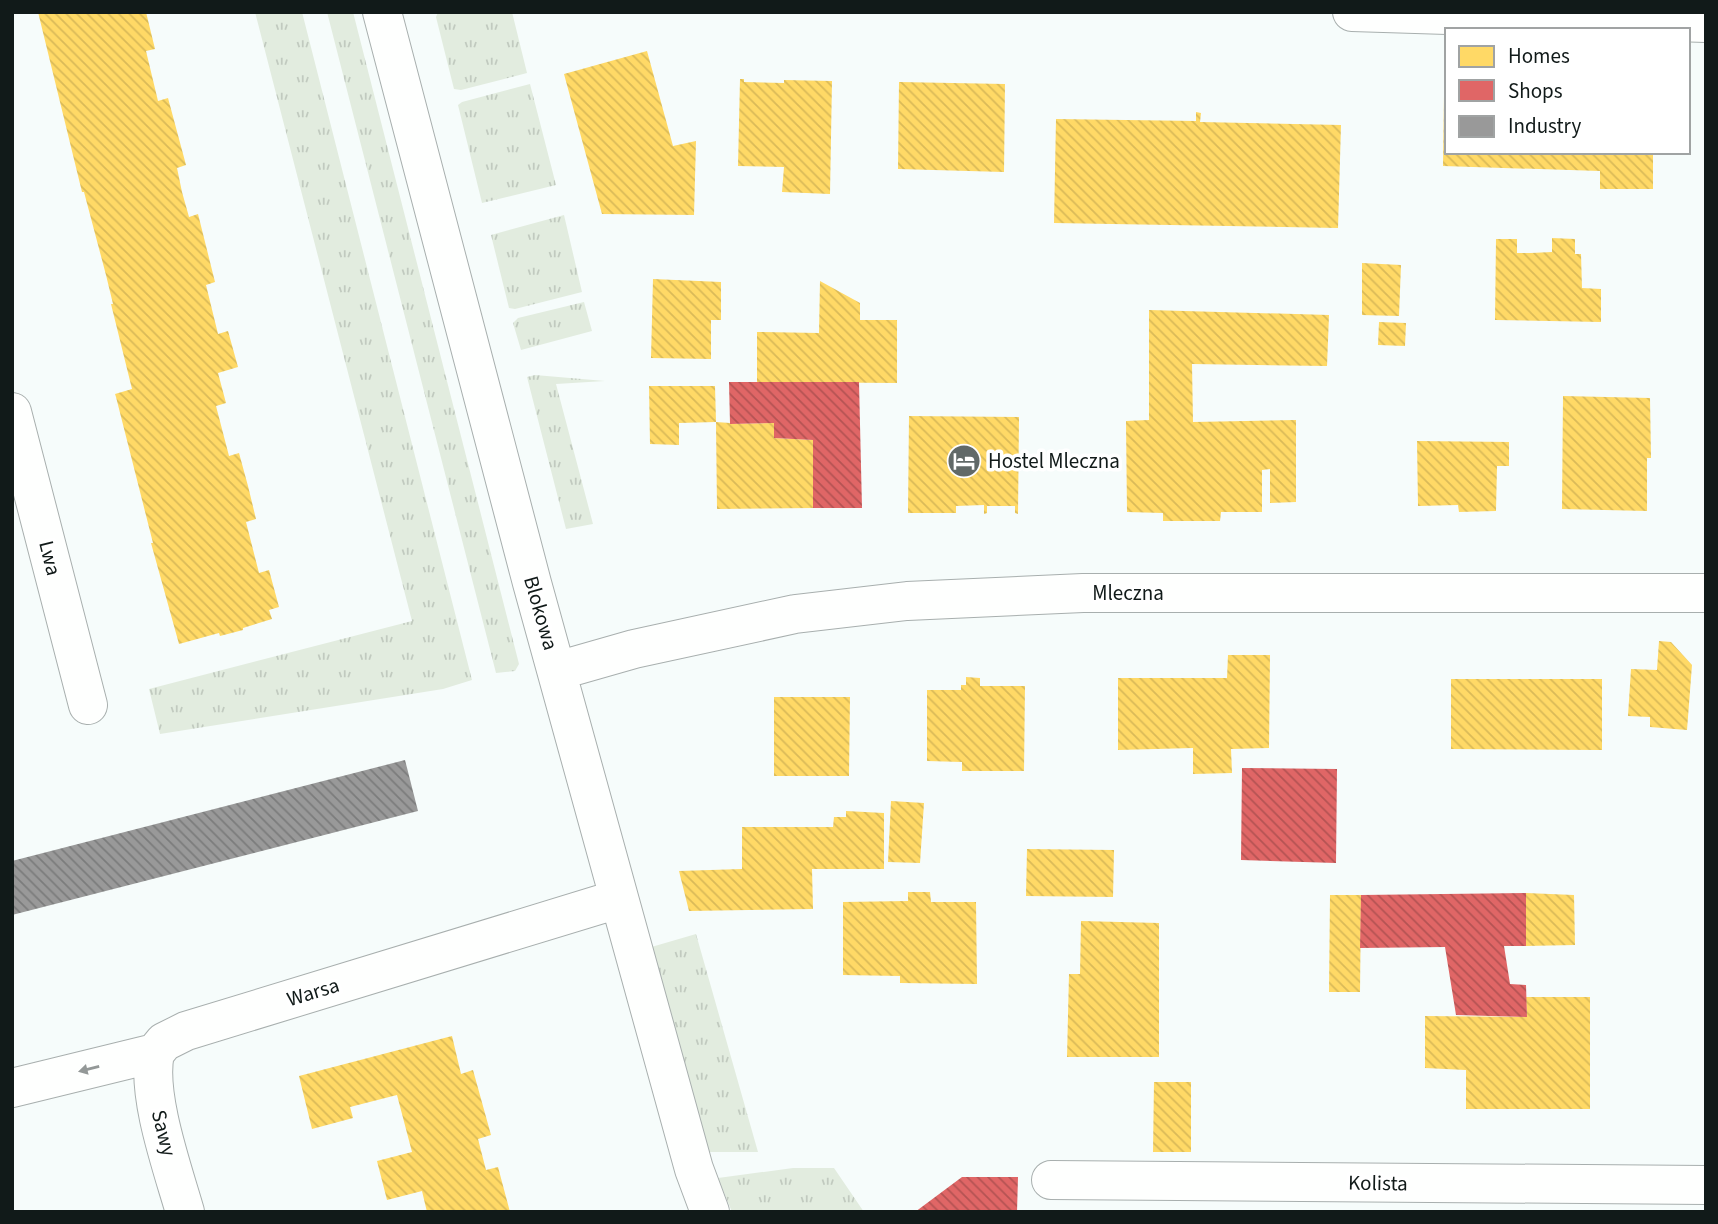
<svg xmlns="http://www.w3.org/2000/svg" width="1718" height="1224" viewBox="0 0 1718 1224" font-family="'Source Sans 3',sans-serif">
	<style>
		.grass { fill: url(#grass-tufts) }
		.homes { fill: url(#homes-back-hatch) }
		.shops { fill: url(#shops-back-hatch) }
		.industry { fill: url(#industry-back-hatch) }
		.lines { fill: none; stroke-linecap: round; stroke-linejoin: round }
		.minor-casing { stroke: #a8afae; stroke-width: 40 }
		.minor { stroke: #fefffe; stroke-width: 38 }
		.oneway { fill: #939897 }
		.labels { text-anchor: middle; stroke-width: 7; stroke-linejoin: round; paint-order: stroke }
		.poi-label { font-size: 21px; fill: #111a19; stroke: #fff; text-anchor: start }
		.street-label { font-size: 21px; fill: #111a19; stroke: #fff }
	</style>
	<defs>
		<pattern id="grass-tufts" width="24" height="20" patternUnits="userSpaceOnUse" patternTransform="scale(1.75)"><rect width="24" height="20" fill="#e2ecdf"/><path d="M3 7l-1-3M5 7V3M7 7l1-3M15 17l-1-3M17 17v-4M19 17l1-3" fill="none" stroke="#c1cabf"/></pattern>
		<pattern id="homes-back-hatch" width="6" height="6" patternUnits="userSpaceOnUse" patternTransform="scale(1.75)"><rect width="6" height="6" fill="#ffd966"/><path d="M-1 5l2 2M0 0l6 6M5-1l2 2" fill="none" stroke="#daba58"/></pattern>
		<pattern id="shops-back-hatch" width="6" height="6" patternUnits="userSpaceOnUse" patternTransform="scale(1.75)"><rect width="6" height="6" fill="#e06666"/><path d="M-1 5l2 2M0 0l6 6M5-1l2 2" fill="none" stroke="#b45353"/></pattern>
		<pattern id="industry-back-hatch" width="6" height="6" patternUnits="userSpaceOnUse" patternTransform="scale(1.75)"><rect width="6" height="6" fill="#999"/><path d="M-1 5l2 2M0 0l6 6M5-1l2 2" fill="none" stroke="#7b7c7c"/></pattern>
	</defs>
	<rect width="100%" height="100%" fill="#f6fcfb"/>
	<path class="grass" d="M 255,12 L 302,12 L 472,680 L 443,689 L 160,734 L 149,689 L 412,621 Z
		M 327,12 L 353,12 L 519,664 L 515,671 L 496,673 Z
		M 438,12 L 512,12 L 527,73 L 461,90 L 454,89 L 436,17 Z
		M 530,84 L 556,185 L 482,203 L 458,105 L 462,102 Z
		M 564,215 L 582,292 L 515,309 L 509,308 L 491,235 Z
		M 584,302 L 592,331 L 521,350 L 513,323 L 518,318 Z
		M 535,375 L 605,381 L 556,384 L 593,524 L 566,529 L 527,377 Z
		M 696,934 L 758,1152 L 707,1152 L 648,948 Z
		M 793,1168 L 834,1168 L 864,1212 L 732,1212 L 718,1178 Z"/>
	<path class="homes" d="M 38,12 L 146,12 L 155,49 L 146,51 L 158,101 L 168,98 L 186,165 L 177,168 L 182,192 L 189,217 L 198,214 L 215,282 L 206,285 L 218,334 L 228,331 L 238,367 L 218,373 L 226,403 L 216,406 L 229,456 L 239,453 L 248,486 L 256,519 L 246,522 L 259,573 L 269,570 L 279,607 L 269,610 L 272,619 L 243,628 L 243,630 L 220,636 L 219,633 L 179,644 L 151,543 L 153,543 L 116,397 L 115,394 L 132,389 L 111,304 L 113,304 L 106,275 L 84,192 L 82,192 Z
		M 647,51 L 673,146 L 696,141 L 694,215 L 602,214 L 564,74 Z
		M 740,79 L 744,79 L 744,82 L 784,83 L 784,80 L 832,81 L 830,194 L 782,192 L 784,167 L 738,166 Z
		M 899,82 L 1005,84 L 1004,172 L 898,169 Z
		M 1444,96 L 1447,96 L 1447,152 L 1653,152 L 1653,189 L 1600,189 L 1600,171 L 1443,166 Z
		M 1196,112 L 1201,113 L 1200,122 L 1341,125 L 1338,228 L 1054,223 L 1056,119 L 1196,121 Z
		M 1552,238 L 1575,239 L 1575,254 L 1581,254 L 1582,288 L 1601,289 L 1601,322 L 1495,320 L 1496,239 L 1517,239 L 1517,253 L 1531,253 L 1552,252 Z
		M 1362,263 L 1401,265 L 1399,316 L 1362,315 Z
		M 653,279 L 721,282 L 721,320 L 711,320 L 711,359 L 651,358 Z
		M 820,281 L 860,303 L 860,320 L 897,320 L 897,383 L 757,382 L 757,332 L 819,333 Z
		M 1149,310 L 1329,315 L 1327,366 L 1192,364 L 1193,422 L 1296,420 L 1296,502 L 1270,503 L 1270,469 L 1262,470 L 1262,512 L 1221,512 L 1220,521 L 1163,521 L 1163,513 L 1127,512 L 1126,421 L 1149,420 Z
		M 1379,322 L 1406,323 L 1405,346 L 1378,345 Z
		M 649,386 L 715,386 L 716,422 L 730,423 L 730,424 L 774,423 L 774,438 L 813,440 L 813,508 L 717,509 L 716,422 L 679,423 L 679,445 L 650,444 Z
		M 1563,396 L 1650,398 L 1651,458 L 1647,458 L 1647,511 L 1562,509 Z
		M 909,416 L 1019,417 L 1018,514 L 1015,513 L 1015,506 L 987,506 L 987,513 L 984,514 L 984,505 L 956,506 L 956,513 L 908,513 Z
		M 1417,441 L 1509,442 L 1509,466 L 1497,466 L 1496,511 L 1459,512 L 1458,505 L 1418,506 Z
		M 1659,641 L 1671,642 L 1692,665 L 1687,730 L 1650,727 L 1650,717 L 1628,716 L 1631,669 L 1657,670 Z
		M 1228,655 L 1270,655 L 1269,748 L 1231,749 L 1232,773 L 1193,774 L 1193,748 L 1118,750 L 1118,678 L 1227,678 Z
		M 966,677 L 980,678 L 980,686 L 1025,686 L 1024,771 L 962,771 L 962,762 L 927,761 L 927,690 L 961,690 L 961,685 L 966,685 Z
		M 1451,679 L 1602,679 L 1602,750 L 1451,749 Z
		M 774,697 L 850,697 L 849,776 L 774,776 Z
		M 891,801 L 924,803 L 920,863 L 888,862 Z
		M 846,811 L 884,813 L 884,869 L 812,869 L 813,909 L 689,911 L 679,871 L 742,869 L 742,827 L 833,827 L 834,817 L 846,817 Z
		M 1027,849 L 1114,850 L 1113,897 L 1026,896 Z
		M 908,892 L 930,892 L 931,902 L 976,902 L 977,984 L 900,983 L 900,976 L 843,975 L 843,902 L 908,901 Z
		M 1526,893 L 1574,895 L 1575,945 L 1526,946 Z
		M 1330,895 L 1361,895 L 1360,992 L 1329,992 Z
		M 1081,921 L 1159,923 L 1159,1057 L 1067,1057 L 1069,974 L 1080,974 Z
		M 1526,997 L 1590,997 L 1590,1109 L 1466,1109 L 1466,1070 L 1425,1068 L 1425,1016 L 1527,1017 Z
		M 452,1036 L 461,1074 L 473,1070 L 491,1135 L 478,1139 L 486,1170 L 498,1167 L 510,1212 L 427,1212 L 422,1191 L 387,1200 L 377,1161 L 412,1152 L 397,1095 L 350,1107 L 353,1118 L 312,1129 L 299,1076 Z
		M 1154,1082 L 1191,1082 L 1191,1152 L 1153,1152 Z"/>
	<path class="shops" d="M 729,382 L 859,382 L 862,508 L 813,508 L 813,440 L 774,438 L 774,423 L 730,424 Z
		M 1242,768 L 1337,769 L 1336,863 L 1241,860 Z
		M 1526,893 L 1526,946 L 1504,946 L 1510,984 L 1526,985 L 1527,1017 L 1456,1015 L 1445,947 L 1360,948 L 1361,895 Z
		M 962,1177 L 1018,1177 L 1017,1212 L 915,1212 Z"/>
	<path class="industry" d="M 405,760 L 418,811 L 12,915 L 12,861 Z"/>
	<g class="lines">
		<defs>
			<path id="minor" d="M 382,12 L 532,583 L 694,1169 L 710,1212
				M 1352,12 L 1706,23
				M 12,412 L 88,705
				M 557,671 L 634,649 L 795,614 L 907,601 L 1083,593 L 1706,593
				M 155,1053 C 146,1095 173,1170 185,1212
				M 12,1088 L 155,1053 L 164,1042 L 186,1031 L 618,899
				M 1051,1180 L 1706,1185"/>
		</defs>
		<use href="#minor" class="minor-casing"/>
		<use href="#minor" class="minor"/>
	</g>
	<defs><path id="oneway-solid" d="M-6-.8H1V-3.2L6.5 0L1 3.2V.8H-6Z" transform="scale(1.75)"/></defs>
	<use class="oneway" href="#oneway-solid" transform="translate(89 1069) rotate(166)"/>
	<defs>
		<symbol id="hotel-disc" viewBox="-11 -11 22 22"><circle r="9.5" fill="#616968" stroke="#fff"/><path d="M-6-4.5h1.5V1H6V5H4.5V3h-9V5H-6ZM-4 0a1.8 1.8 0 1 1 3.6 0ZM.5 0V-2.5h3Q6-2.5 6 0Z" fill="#fff"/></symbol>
	</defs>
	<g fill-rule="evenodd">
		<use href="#hotel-disc" x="945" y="442" width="38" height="38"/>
	</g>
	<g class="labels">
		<g class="poi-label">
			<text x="988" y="468">Hostel Mleczna</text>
		</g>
		<g class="street-label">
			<text transform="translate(50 558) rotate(76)" y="7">Lwa</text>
			<text x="1128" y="600">Mleczna</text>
			<text transform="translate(541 613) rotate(74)" y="7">Blokowa</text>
			<text transform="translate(313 992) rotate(-17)" y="7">Warsa</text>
			<text transform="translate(164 1133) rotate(76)" y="7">Sawy</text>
			<text transform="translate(1378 1183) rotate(1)" y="7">Kolista</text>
		</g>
	</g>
	<rect width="1718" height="1224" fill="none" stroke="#111a19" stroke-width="28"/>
	<rect x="1445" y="28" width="245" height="126" fill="#ffffff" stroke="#a0a3a3" stroke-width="2"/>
	<rect x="1459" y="46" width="35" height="21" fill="#ffd966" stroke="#a0a3a3" stroke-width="2"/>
	<text x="1508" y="63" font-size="21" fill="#111a19">Homes</text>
	<rect x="1459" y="80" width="35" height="21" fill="#e06666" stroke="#a0a3a3" stroke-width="2"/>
	<text x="1508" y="98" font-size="21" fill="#111a19">Shops</text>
	<rect x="1459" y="116" width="35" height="21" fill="#999999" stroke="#a0a3a3" stroke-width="2"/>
	<text x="1508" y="133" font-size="21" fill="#111a19">Industry</text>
</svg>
